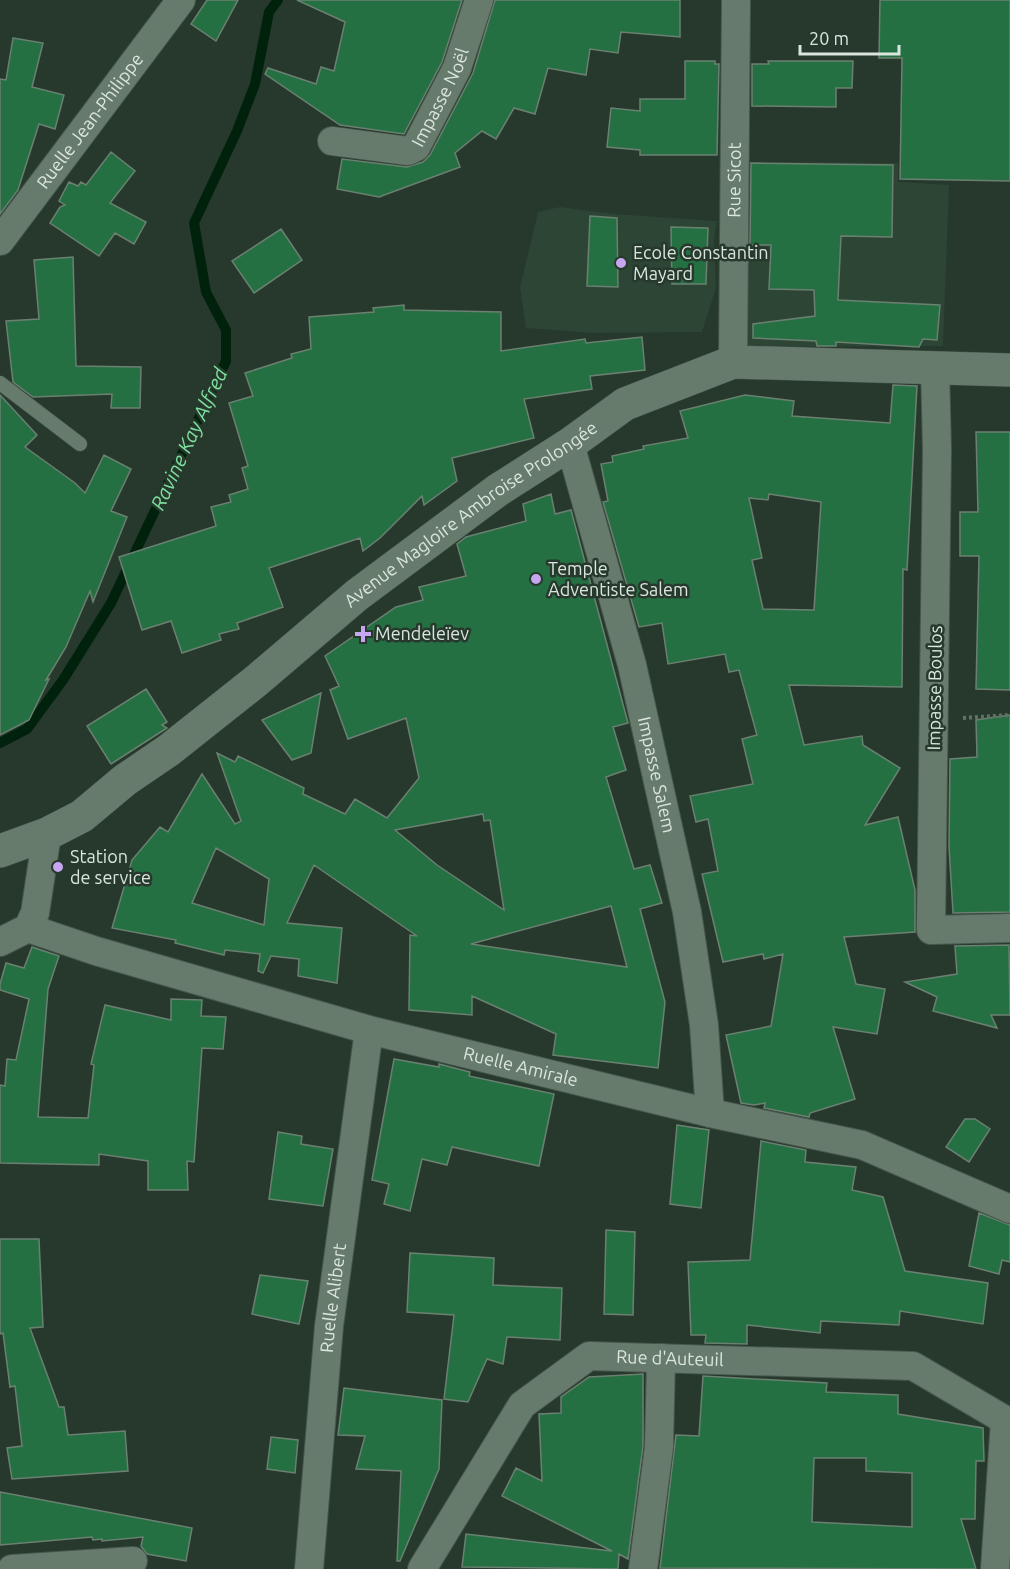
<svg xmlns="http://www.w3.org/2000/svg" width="1010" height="1569" viewBox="0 0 1010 1569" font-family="Ubuntu,sans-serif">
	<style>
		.built { fill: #2d4534 }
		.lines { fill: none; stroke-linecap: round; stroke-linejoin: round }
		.stream { stroke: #00220c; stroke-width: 10 }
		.building { fill: #257043; stroke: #6b8071; stroke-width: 1.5; fill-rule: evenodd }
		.service-casing { stroke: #47574c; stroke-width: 15 }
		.minor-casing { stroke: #47574c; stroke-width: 30 }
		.tertiary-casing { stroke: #47574c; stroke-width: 34 }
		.path { stroke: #617166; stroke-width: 4; stroke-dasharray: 3 3; stroke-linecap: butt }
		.service { stroke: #677b6d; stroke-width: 14 }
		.minor { stroke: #677b6d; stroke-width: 28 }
		.tertiary { stroke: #677b6d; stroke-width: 33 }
		.poi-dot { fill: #c6a6f0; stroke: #26392c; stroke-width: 2 }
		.labels { text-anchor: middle; stroke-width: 5; stroke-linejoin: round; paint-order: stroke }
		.street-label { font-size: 18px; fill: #dae5dd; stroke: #26392c }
		.poi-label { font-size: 18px; fill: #dae5dd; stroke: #26392c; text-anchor: start }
		.water-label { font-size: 20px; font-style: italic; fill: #7ee1a0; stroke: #26392c }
	</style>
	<rect width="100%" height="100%" fill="#26392c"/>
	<path class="built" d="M 747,162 L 898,163 L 898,182 L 949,185 L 943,346 L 746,347 Z
		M 560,207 L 614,214 L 717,221 L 714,238 L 716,288 L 702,332 L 594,333 L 526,328 L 520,288 L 538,212 Z"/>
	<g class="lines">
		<path class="stream" d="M 0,743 L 27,729 L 63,680 L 111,603 L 226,361 L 226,330 L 206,292 L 194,223 L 237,131 L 255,84 L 269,12 L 278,0"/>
	</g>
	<path class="building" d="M 207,0 L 238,0 L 216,41 L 191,24 Z
		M 297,0 L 462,0 L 442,62 L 404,134 L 340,125 L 265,74 L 268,68 L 316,84 L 321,67 L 334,71 L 345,22 Z
		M 495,0 L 680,0 L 680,37 L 621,32 L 618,53 L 590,49 L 586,75 L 548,68 L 535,114 L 514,108 L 496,139 L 482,131 L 455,153 L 460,167 L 379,197 L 337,189 L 342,159 L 407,167 L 423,162 L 430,155 L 473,73 Z
		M 880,0 L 1010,0 L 1010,181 L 900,179 L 902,58 L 879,58 Z
		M 13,38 L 43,43 L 32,87 L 64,95 L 55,129 L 39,124 L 18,190 L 0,214 L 0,79 L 6,80 Z
		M 685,61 L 715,61 L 715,64 L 719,64 L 717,155 L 640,155 L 640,150 L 607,147 L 611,108 L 640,111 L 640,99 L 685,99 Z
		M 768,61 L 853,61 L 852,88 L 836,88 L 836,107 L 752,106 L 752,64 L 769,64 Z
		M 111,152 L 135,171 L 110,203 L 146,222 L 134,244 L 115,233 L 99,256 L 50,223 L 60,207 L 65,205 L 59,201 L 69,182 L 78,186 L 81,182 L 86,185 Z
		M 751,163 L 893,165 L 892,237 L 841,236 L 838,300 L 940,305 L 937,340 L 923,339 L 919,347 L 836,342 L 836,346 L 817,346 L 816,341 L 753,338 L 753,324 L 815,316 L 814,290 L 769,289 L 771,245 L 750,245 Z
		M 590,216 L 617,218 L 618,287 L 587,286 Z
		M 671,227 L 708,228 L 706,284 L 672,284 Z
		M 281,229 L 302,260 L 254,293 L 232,261 Z
		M 73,257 L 76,366 L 141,367 L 140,408 L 111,408 L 112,394 L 33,397 L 13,382 L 6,321 L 39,319 L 34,260 Z
		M 404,305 L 404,310 L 501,312 L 501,351 L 585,339 L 586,343 L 642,337 L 645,370 L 590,376 L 592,389 L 524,399 L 534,438 L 452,458 L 457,481 L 424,505 L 422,496 L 380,538 L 363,551 L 360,538 L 269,568 L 283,607 L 237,623 L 239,629 L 219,634 L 221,640 L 182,653 L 171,621 L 142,630 L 119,557 L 216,526 L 211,507 L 231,502 L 229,495 L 248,489 L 242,468 L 248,466 L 229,403 L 253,396 L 245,373 L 292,358 L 291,354 L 311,349 L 309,317 L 374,312 L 373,308 Z
		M 893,385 L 917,386 L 907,570 L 903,569 L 902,687 L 789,685 L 804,745 L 862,736 L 863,745 L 900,768 L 865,825 L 898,817 L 915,890 L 915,932 L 844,937 L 856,984 L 885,989 L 877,1034 L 833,1027 L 855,1099 L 810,1113 L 809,1117 L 764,1108 L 765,1103 L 754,1105 L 741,1103 L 726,1035 L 771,1026 L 783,954 L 764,959 L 763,954 L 723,962 L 702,874 L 718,871 L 708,819 L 696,822 L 690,796 L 753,784 L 742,739 L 757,735 L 739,670 L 729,672 L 725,654 L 668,664 L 662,623 L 639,627 L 603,502 L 608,501 L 601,464 L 613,462 L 612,456 L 644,449 L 643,446 L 688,438 L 680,411 L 745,395 L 794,401 L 792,416 L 890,423 ZM 769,494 L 821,502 L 814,610 L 763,609 L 752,560 L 762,558 L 749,498 L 768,500 Z
		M 0,395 L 37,435 L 25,447 L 75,483 L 85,493 L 104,455 L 131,469 L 111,511 L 127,517 L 93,602 L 90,591 L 66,647 L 46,680 L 49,679 L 29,720 L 0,735 Z
		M 976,432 L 1010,432 L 1010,690 L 976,689 L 979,556 L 960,556 L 960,512 L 978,512 Z
		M 551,494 L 555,514 L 571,510 L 628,723 L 613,727 L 626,770 L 606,777 L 634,869 L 650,865 L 662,903 L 640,909 L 665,1002 L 658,1068 L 553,1055 L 556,1034 L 472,996 L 472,1015 L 409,1010 L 410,935 L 417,936 L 314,865 L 287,923 L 342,928 L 337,983 L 298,976 L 299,959 L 271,956 L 263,973 L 258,971 L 260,954 L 225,950 L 224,955 L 175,943 L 176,940 L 112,928 L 132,860 L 160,827 L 168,832 L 202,774 L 235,824 L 241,821 L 217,753 L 235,762 L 238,756 L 304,788 L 303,794 L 345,814 L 355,799 L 387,818 L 419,778 L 406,718 L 348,739 L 330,690 L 339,686 L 325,656 L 396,607 L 423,600 L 419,587 L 466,576 L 457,544 L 466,537 L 526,521 L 523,504 ZM 483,814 L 484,821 L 490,820 L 504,910 L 437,865 L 395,830 ZM 216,848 L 269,879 L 264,925 L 192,903 ZM 611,906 L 627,967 L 471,944 L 507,934 Z
		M 146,689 L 167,722 L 162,725 L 167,728 L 111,764 L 87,726 Z
		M 321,693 L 311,753 L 292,760 L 262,720 Z
		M 1010,715 L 1010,912 L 953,913 L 949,847 L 950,759 L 977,757 L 976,720 Z
		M 1009,945 L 1010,1015 L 991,1015 L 997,1028 L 933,1011 L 937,997 L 905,982 L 957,974 L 955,946 Z
		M 32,947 L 59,956 L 48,989 L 38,1117 L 88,1118 L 94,1065 L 91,1064 L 105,1005 L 171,1020 L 171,999 L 202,1000 L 201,1016 L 226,1017 L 223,1049 L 202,1048 L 194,1162 L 187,1161 L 188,1190 L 148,1190 L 148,1161 L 99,1154 L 99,1165 L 0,1163 L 0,1085 L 5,1086 L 7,1059 L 16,1060 L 29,999 L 0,990 L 0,984 L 6,963 L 24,968 Z
		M 394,1059 L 439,1067 L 439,1064 L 470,1072 L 469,1076 L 554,1094 L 539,1166 L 452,1147 L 447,1165 L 422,1159 L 410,1211 L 384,1204 L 389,1184 L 372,1180 Z
		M 965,1119 L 975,1119 L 990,1129 L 969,1162 L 946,1147 Z
		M 677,1125 L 709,1130 L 701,1208 L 670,1204 Z
		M 278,1132 L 302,1136 L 301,1144 L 333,1149 L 323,1206 L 269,1199 Z
		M 761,1141 L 806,1150 L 805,1162 L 856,1167 L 852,1190 L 883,1197 L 905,1271 L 988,1283 L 983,1324 L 900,1311 L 899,1325 L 821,1321 L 820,1333 L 747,1325 L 747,1344 L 705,1343 L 706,1335 L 691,1335 L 688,1262 L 750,1260 Z
		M 979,1213 L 1010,1225 L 1010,1262 L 1002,1260 L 999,1274 L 969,1266 Z
		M 606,1230 L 635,1232 L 633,1315 L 604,1314 Z
		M 0,1239 L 39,1239 L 43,1327 L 30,1328 L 59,1407 L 64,1407 L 68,1435 L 125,1431 L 128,1471 L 12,1479 L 7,1448 L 22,1446 L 15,1386 L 10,1387 L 3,1333 L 0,1334 Z
		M 410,1253 L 494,1258 L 493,1285 L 562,1288 L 560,1340 L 507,1337 L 503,1364 L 487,1359 L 468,1402 L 444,1399 L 454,1315 L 407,1312 Z
		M 260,1275 L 308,1281 L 299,1324 L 252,1314 Z
		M 643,1374 L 643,1446 L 628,1559 L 619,1554 L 618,1569 L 462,1567 L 466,1534 L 612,1551 L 502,1496 L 516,1468 L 542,1481 L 539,1414 L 561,1413 L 561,1397 L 589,1377 Z
		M 703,1376 L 827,1383 L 826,1392 L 898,1395 L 898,1414 L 983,1428 L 984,1461 L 976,1461 L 975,1519 L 961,1519 L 976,1569 L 660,1568 L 676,1435 L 699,1436 ZM 814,1458 L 866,1458 L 866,1471 L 912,1473 L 912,1527 L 812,1522 Z
		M 344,1388 L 442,1400 L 439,1469 L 400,1561 L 397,1561 L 401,1471 L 356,1469 L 365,1436 L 338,1435 Z
		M 271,1437 L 298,1440 L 295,1473 L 267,1469 Z
		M 0,1492 L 192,1528 L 186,1561 L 147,1554 L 141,1546 L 143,1537 L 102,1541 L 102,1539 L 93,1540 L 92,1537 L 0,1545 Z"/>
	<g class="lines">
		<defs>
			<path id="service" d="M 0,383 L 80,444"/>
			<g id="minor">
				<path id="s1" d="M 332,141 L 408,151 L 416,147 L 457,68 L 479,0"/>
				<path id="s2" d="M 0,241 L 181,0"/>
				<path id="s3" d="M 733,362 L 736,0"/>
				<path d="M 935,367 L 937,450 L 931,930 L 1010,928"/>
				<path id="s4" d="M 570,444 L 632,665 L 687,912 L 704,1025 L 710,1113"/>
				<path id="s5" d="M 28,928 L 96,951 L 369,1030 L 710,1113 L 862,1145 L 1010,1209"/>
				<path d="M 0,942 L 28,928 L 35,913 L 47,834"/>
				<path d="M 12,1569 L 133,1561"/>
				<path id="s6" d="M 309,1569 L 329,1326 L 369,1030"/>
				<path id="s7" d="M 422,1569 L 522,1405 L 589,1356 L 913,1366 L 1010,1423"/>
				<path d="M 643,1569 L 659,1447 L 661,1358"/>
				<path d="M 995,1569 L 1005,1420"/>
			</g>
			<g id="tertiary">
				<path id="s8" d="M 0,851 L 47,834 L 82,816 L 125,780 L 169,750 L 256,681 L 357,595 L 498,490 L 570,444 L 625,404 L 733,362 L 1010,370"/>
			</g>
		</defs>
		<use href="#service" class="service-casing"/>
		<use href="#minor" class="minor-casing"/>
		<use href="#tertiary" class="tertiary-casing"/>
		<path class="path" d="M 963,718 L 1010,715"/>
		<use href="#service" class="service"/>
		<use href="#minor" class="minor"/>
		<use href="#tertiary" class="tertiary"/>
	</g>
	<g class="poi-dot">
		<circle cx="621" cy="263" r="6"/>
		<circle cx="536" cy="579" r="6"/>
		<path d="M360 625h6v6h6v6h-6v6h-6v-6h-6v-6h6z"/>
		<circle cx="58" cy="867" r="6"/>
	</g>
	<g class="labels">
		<g class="street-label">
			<text dy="6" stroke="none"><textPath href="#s1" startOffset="141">Impasse Noël</textPath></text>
			<text dy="6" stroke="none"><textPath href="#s2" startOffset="150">Ruelle Jean-Philippe</textPath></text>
			<text dy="6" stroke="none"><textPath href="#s3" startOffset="182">Rue Sicot</textPath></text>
			<text dy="6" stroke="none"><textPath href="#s8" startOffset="582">Avenue Magloire Ambroise Prolongée</textPath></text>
			<text transform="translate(935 688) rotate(-89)" y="6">Impasse Boulos</text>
			<text dy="6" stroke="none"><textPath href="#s4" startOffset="342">Impasse Salem</textPath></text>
			<text dy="6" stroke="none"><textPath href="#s5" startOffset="512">Ruelle Amirale</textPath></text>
			<text dy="6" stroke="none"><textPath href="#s6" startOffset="272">Ruelle Alibert</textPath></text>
			<text dy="6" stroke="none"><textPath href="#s7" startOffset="356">Rue d'Auteuil</textPath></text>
		</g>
		<g class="poi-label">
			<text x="633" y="259">Ecole Constantin<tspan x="633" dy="21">Mayard</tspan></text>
			<text x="548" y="575">Temple<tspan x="548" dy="21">Adventiste Salem</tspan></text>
			<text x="375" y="640">Mendeleïev</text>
			<text x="70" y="863">Station<tspan x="70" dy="21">de service</tspan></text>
		</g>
		<g class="water-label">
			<text transform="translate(189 439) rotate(-65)" y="7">Ravine Kay Alfred</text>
		</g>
	</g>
	<path d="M800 45v9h99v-9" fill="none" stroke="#dae5dd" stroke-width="3"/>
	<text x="809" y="45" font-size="18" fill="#dae5dd" stroke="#26392c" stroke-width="4.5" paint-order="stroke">20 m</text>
</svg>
